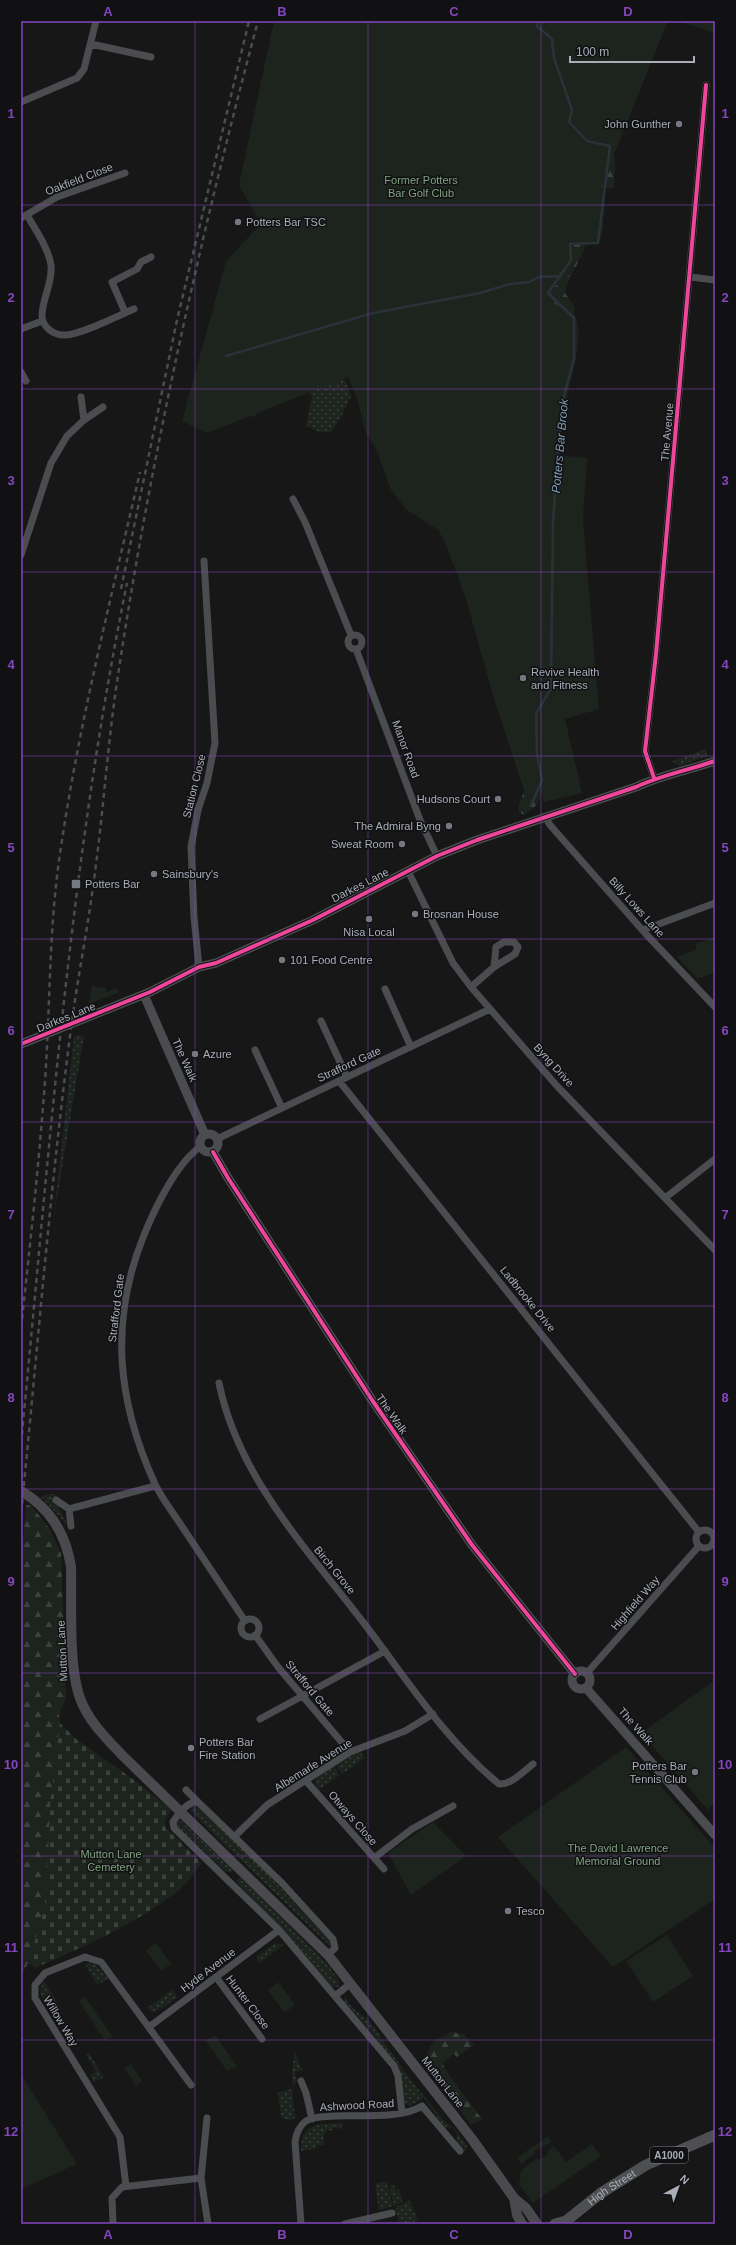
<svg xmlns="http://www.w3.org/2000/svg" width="736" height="2245" viewBox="0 0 736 2245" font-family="Helvetica,sans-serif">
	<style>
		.grass { fill: url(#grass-dots) }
		.forest { fill: url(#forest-firs) }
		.cemetery { fill: url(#cemetery-stones) }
		.green { fill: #1d241e }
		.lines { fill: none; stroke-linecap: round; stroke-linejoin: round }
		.stream { stroke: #2a3239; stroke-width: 2.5 }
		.minor { stroke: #4b4c50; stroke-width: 7 }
		.tertiary { stroke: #4b4c50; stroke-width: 9 }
		.secondary { stroke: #4a4a4e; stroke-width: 10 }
		.primary { stroke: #4d4f52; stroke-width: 11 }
		.rail { stroke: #4b4c4f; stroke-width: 2.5; stroke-dasharray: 5 4; stroke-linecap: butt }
		.cycleway-casing { stroke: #111113; stroke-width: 6 }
		.cycleway { stroke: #ed469a; stroke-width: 4 }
		.grid { fill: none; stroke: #8446be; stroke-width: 1; stroke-opacity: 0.55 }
		.poi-dot { fill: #757880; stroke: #111113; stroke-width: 1.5 }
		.labels { text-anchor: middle; stroke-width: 3; stroke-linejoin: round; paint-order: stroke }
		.shield { fill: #111113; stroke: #7b7e86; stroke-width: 1 }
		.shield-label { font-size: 10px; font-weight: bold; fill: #a8adb8 }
		.poi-label { font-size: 11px; fill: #a8adb8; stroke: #111113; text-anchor: start }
		.street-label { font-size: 11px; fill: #a8adb8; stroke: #111113 }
		.park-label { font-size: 11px; fill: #7fa381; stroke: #111113 }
		.water-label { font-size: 12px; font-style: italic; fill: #7f9bb3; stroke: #111113 }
		.neatline { fill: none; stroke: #8446be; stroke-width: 1.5 }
		.grid-label { font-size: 13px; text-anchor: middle; font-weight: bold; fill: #8446be }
	</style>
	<defs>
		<pattern id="grass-dots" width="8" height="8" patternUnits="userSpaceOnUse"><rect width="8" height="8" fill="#1d241e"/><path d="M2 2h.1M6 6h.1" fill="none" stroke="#3b413d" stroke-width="1.8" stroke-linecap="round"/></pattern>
		<pattern id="forest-firs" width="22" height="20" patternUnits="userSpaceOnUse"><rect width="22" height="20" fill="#1d241e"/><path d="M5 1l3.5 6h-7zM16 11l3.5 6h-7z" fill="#3b413d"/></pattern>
		<pattern id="cemetery-stones" width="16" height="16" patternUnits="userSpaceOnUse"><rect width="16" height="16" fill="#1d241e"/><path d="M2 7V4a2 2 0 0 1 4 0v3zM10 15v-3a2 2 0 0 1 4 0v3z" fill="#3b413d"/></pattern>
	</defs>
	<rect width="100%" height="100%" fill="#171717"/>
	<path class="grass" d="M 341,369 L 351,396 L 340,419 L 331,432 L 319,432 L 306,426 L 312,397 L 307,388 L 251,417 L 239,412 Z
		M 706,749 L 707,756 L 680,766 L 672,761 Z
		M 79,1035 L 84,1036 L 54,1216 L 74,1036 Z
		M 52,1493 L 56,1496 L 52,1501 L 58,1506 L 68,1526 L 41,1497 Z
		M 360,1751 L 365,1758 L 342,1774 L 336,1765 Z
		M 334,1766 L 340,1775 L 318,1790 L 315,1783 L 317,1777 Z
		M 193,1806 L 198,1807 L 259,1865 L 331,1942 L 330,1946 L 190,1811 Z
		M 180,1820 L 233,1870 L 232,1872 L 226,1872 L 178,1827 L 177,1823 Z
		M 240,1877 L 319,1955 L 331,1968 L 332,1972 L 333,1972 L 340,1983 L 338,1985 L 339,1987 L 332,1987 L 294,1942 L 238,1884 L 237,1880 Z
		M 275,1943 L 283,1945 L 260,1963 L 256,1957 Z
		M 90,1963 L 96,1964 L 108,1979 L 97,1985 L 85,1964 Z
		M 44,1981 L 61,2009 L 52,2015 C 46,2004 35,1993 44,1981 Z
		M 172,1990 L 177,1997 L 161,2009 L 153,2012 L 147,2008 Z
		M 345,1994 C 349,2011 362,2012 372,2024 C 375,2028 378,2033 381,2037 L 378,2040 L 344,2001 Z
		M 382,2039 L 410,2079 L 446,2123 L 454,2128 L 467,2146 L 465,2152 L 457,2142 L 457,2134 L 453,2128 L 444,2127 L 424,2098 L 410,2106 L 404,2102 L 399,2069 L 378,2042 Z
		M 295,2052 L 302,2070 L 295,2072 L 297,2081 L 293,2086 L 292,2070 Z
		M 89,2053 L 104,2077 L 94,2082 L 90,2075 L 96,2072 L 86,2055 Z
		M 292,2089 L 295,2118 L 289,2120 L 281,2117 L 278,2092 Z
		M 342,2123 L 342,2129 L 335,2128 L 333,2126 L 333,2131 L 327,2130 L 324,2135 L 324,2145 L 318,2145 L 314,2149 L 301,2151 C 300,2122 319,2124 342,2123 Z
		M 388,2182 L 390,2198 L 394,2206 L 379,2210 L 375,2183 Z
		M 390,2185 L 394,2185 L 396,2191 L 399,2190 L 403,2201 L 395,2206 L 391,2196 Z
		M 409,2200 L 418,2220 L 411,2223 L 399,2223 L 395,2208 Z"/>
	<path class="forest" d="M 611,151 L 615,159 L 614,188 L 603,189 C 606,206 605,218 598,234 L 587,239 C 583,259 569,273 565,293 L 574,306 L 575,316 L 568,317 L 548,297 L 548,287 Z
		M 527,784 L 541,786 C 541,803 538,805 524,815 L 519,812 L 519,805 Z
		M 26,1505 L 31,1505 L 49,1528 L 61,1553 L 66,1698 L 59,1713 L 60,1723 C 58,1748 53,1773 51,1798 C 47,1858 54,1923 21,1976 L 21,1570 Z
		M 451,2032 L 464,2034 L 474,2045 L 457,2057 L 454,2054 L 442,2063 L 451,2078 L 482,2119 L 471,2125 L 427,2063 C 424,2046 438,2038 451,2032 Z"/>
	<path class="cemetery" d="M 60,1723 L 76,1739 L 130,1777 L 171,1809 L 165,1822 L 165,1827 L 202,1863 C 195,1871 188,1882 180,1889 C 137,1924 85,1946 35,1968 L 29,1963 L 45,1903 L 51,1797 Z"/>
	<path class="green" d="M 274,21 L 668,21 L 602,184 C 598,196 610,235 596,243 C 590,246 581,245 574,244 L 575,263 L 565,281 L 548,290 C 548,296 556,307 562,310 C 566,312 572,311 575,316 C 585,335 571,378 567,398 C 563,416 560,436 557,455 L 587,458 L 583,519 L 599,709 L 565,719 L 582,793 L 544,802 L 542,792 L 524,807 L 524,790 L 494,699 L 466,599 L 445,542 L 438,530 L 407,510 L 391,490 L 377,451 L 366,433 L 358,401 L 348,377 L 207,433 L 182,421 L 226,261 L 261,224 L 239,185 Z
		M 678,21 L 715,21 L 715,33 Z
		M 715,937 L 715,972 L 698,979 L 677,957 L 697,949 L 695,944 Z
		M 92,986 L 106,988 L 106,992 L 108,992 L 115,987 L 120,992 L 89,1004 Z
		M 715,1680 L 715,1801 L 709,1808 L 709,1811 L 641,1733 Z
		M 626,1747 L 715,1848 L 715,1899 L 613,1967 L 498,1837 Z
		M 433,1822 L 466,1856 L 411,1895 L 388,1853 Z
		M 667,1935 L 693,1976 L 653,2002 L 626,1961 Z
		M 156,1943 L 171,1964 L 161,1971 L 146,1950 Z
		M 278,1982 L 295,2004 L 285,2013 L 268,1990 Z
		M 85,1997 L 112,2036 L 105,2041 L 79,2001 Z
		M 215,2035 L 237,2066 L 227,2071 L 206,2041 Z
		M 131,2064 L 142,2081 L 136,2086 L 125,2068 Z
		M 21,2074 L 77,2164 L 21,2189 Z
		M 548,2136 L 552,2142 L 534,2151 L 535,2154 L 521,2164 L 517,2158 Z
		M 592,2144 L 601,2156 L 533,2203 L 518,2183 L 521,2181 L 519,2174 L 524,2168 L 538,2158 L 539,2160 L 548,2154 L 546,2152 L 554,2146 L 566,2162 Z"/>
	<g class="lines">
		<path class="stream" d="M 226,356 L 373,313 L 480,293 L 510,284 L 529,282 L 539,277 L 561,276
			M 531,805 L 542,780 L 537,755 L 536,714 L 551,688 L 553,521 L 562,403 L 574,359 L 574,318 L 548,293 L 571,260 L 570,244 L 598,243 L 610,146 L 587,141 L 569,122 L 572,110 L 554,58 L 552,39 L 537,26 L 538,21"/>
		<path class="minor" d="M 91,44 L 151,57
			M 21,102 L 77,78 L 84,69 L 96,21
			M 27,215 C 36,231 48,247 51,265 C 53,283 42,298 42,316 C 42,327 55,336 65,335 C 83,334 117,316 134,309
			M 21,218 L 57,197 L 125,173
			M 690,277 L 715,280
			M 125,312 L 112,282 L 137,269 L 141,262 L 151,257
			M 21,329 L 42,321
			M 21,372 L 26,381
			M 84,420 L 103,407
			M 293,499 L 305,522 L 351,635
			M 21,555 L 51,463 L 67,436 L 84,420 L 81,397
			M348 642a7 7 0 1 1 14 0a7 7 0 1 1-14 0Z
			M 356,649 L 420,820 L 437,856
			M 654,778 L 645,751 L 656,654 L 706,85
			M 546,818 L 550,825 L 645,933 L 715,1007
			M 408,871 L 453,963 L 471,987 L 557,1086 L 715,1250
			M 643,930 L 715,903
			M 199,967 L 194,917 L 191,847 L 198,810 L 207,783 L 215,743 L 204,561
			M 471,987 L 494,967 L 515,954 L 518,947 L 514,942 L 504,942 L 496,947 L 494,967
			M 385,989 L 411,1047
			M 321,1021 L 347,1077
			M 255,1050 L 282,1108
			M 339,1081 L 699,1532
			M 217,1139 L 490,1009
			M 200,1147 C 176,1164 155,1208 144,1235 C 109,1321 117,1401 155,1484 C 161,1497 171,1510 179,1522 C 201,1555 223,1588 245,1621
			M 665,1198 L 715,1159
			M 219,1383 C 238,1477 307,1549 363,1622 C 406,1678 445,1740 499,1784 C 511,1785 524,1771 533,1764
			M 56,1500 L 69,1509 L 155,1486
			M 69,1509 L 71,1526
			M696 1539a9 9 0 1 1 18 0a9 9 0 1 1-18 0Z
			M241 1628a9 9 0 1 1 18 0a9 9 0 1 1-18 0Z
			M 255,1635 L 278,1667 L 350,1752
			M 586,1674 L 699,1546
			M 260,1719 L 385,1651
			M 306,1781 L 384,1869
			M 186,1790 L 198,1802
			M 234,1837 L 267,1805 L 350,1752 L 405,1731 L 433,1714
			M 374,1858 L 412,1829 L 453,1806
			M 328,1955 L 335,1948 L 333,1939 L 282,1883 L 198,1802 C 188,1801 178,1814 173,1822 L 174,1828 L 279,1930 L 394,2066 L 398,2076 L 402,2113
			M 216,1977 L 262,2039
			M 335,1996 L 351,1983
			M 149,2027 L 279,1930
			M 301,2081 L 306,2093 L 312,2119
			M 207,2118 L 201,2178 L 208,2224
			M 126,2186 L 120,2137 L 35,1998 L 35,1985 L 45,1973 L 85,1957 L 101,1962 L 191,2085
			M 113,2224 L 112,2198 L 122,2187 L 201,2178
			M 301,2224 L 295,2142 C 296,2135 299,2126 306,2121 C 314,2116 325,2117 334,2116 C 358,2115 402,2119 422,2106 L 460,2151
			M 345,2224 L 392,2213"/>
		<path class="tertiary" d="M 144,995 L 205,1135
			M 21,1044 L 150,992 L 199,967 L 216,963 L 313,920 L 437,856 L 477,840 L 636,787 C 661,775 689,770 715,761
			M200 1143a9 9 0 1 1 18 0a9 9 0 1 1-18 0Z
			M 213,1152 L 228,1178 L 372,1400 L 472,1545 L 575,1674
			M572 1680a9 9 0 1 1 18 0a9 9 0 1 1-18 0Z
			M 586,1688 L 715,1835"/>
		<path class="secondary" d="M 21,1491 C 50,1508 66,1534 71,1567 C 72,1604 68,1665 80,1698 C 88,1721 107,1739 123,1756 L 328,1955 L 472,2139 L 514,2198 L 526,2208 L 537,2224
			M 514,2198 L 517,2215 L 522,2224"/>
		<path class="primary" id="s1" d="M 555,2224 L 566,2221 L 601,2193 L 646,2165 L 715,2135"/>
		<path class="rail" d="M 121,589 L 177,320 L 249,21
			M 21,1328 C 30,1246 39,1163 45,1081 C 50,1010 49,939 58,868 C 76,735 110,603 140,472
			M 21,1444 C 49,1157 69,867 127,583
			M 21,1513 C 37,1356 49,1200 69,1044 C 76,984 89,924 96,864 C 104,803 108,742 117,682 C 150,460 200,238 258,21"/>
		<defs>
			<path id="cycleway" d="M 654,778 L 645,751 L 656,654 L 706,85
				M 21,1044 L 150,992 L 199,967 L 216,963 L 313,920 L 437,856 L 477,840 L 636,787 C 661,775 689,770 715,761
				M 213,1152 L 228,1178 L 372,1400 L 472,1545 L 575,1674"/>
		</defs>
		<use href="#cycleway" class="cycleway-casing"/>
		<use href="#cycleway" class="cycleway"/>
	</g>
	<path class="grid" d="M 195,21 L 195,2224M 368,21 L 368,2224M 541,21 L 541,2224M 21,205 L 715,205M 21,389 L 715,389M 21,572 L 715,572M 21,756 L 715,756M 21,939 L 715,939M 21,1122 L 715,1122M 21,1306 L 715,1306M 21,1489 L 715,1489M 21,1673 L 715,1673M 21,1856 L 715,1856M 21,2040 L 715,2040"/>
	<g class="poi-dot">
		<circle cx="679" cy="124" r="4"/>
		<circle cx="238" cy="222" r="4"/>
		<circle cx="523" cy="678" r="4"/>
		<circle cx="498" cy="799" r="4"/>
		<circle cx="449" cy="826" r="4"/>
		<circle cx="402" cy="844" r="4"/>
		<circle cx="154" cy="874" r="4"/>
		<rect x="71" y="879" width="10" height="10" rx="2"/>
		<circle cx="415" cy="914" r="4"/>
		<circle cx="369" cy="919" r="4"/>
		<circle cx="282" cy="960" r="4"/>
		<circle cx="195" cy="1054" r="4"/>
		<circle cx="191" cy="1748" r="4"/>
		<circle cx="695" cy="1772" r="4"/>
		<circle cx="508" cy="1911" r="4"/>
	</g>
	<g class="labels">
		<rect class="shield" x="650" y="2147" width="38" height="16" rx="3"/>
		<g class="shield-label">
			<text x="669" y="2159">A1000</text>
		</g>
		<g class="poi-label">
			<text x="671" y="128" text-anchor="end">John Gunther</text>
			<text x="246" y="226">Potters Bar TSC</text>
			<text x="531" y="676">Revive Health<tspan x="531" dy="13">and Fitness</tspan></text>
			<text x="490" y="803" text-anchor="end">Hudsons Court</text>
			<text x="441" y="830" text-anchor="end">The Admiral Byng</text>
			<text x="394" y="848" text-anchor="end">Sweat Room</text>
			<text x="162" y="878">Sainsbury's</text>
			<text x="85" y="888">Potters Bar</text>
			<text x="423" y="918">Brosnan House</text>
			<text x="369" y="936" text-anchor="middle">Nisa Local</text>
			<text x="290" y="964">101 Food Centre</text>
			<text x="203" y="1058">Azure</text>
			<text x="199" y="1746">Potters Bar<tspan x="199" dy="13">Fire Station</tspan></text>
			<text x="687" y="1770" text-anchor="end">Potters Bar<tspan x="687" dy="13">Tennis Club</tspan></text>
			<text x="516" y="1915">Tesco</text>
		</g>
		<g class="street-label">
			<text transform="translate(79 179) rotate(-21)" y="4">Oakfield Close</text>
			<text transform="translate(667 432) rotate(-85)" y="4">The Avenue</text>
			<text transform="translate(406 749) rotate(70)" y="4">Manor Road</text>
			<text transform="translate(194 786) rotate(-76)" y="4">Station Close</text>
			<text transform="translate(360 885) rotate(-27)" y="4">Darkes Lane</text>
			<text transform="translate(637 907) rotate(48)" y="4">Billy Lows Lane</text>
			<text transform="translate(66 1017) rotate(-22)" y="4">Darkes Lane</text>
			<text transform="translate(185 1060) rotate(66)" y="4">The Walk</text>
			<text transform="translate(349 1064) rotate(-25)" y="4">Strafford Gate</text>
			<text transform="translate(554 1065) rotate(48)" y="4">Byng Drive</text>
			<text transform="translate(528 1299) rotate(51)" y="4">Ladbrooke Drive</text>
			<text transform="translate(116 1308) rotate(-83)" y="4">Strafford Gate</text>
			<text transform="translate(392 1414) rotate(55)" y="4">The Walk</text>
			<text transform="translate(335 1570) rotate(51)" y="4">Birch Grove</text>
			<text transform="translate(635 1603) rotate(-49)" y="4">Highfield Way</text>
			<text transform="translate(62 1651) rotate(-93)" y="4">Mutton Lane</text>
			<text transform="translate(310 1688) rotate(50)" y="4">Strafford Gate</text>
			<text transform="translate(636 1726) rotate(48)" y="4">The Walk</text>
			<text transform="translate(313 1765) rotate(-32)" y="4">Albemarle Avenue</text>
			<text transform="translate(353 1818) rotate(49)" y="4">Otways Close</text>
			<text transform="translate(208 1970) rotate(-37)" y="4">Hyde Avenue</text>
			<text transform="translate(248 2002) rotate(53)" y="4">Hunter Close</text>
			<text transform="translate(61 2021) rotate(59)" y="4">Willow Way</text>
			<text transform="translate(443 2082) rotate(52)" y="4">Mutton Lane</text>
			<text transform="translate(357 2105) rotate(-3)" y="4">Ashwood Road</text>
			<text dy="4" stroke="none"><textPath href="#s1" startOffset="68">High Street</textPath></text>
		</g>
		<g class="park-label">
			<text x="421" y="184">Former Potters<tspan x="421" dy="13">Bar Golf Club</tspan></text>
			<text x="618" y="1852">The David Lawrence<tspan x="618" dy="13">Memorial Ground</tspan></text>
			<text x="111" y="1858">Mutton Lane<tspan x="111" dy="13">Cemetery</tspan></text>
		</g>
		<g class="water-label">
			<text transform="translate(560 446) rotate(-85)" y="4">Potters Bar Brook</text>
		</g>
	</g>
	<rect width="736" height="2245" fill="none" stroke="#111113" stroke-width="44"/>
	<g transform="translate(678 2187) rotate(41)" stroke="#111113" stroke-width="3" paint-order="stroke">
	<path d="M0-3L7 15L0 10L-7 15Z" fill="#a8adb8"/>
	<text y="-6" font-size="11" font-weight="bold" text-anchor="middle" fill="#a8adb8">N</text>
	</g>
	<path d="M570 56v6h124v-6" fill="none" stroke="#a8adb8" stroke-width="2"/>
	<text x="576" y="56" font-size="12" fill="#a8adb8" stroke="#111113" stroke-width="3" paint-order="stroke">100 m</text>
	<rect x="22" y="22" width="692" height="2201" class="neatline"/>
	<g class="grid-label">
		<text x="108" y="16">A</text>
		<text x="282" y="16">B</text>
		<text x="454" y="16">C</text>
		<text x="628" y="16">D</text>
		<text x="11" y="118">1</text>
		<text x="725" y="118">1</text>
		<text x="11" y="302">2</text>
		<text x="725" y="302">2</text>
		<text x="11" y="485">3</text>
		<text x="725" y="485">3</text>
		<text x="11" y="669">4</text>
		<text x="725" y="669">4</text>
		<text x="11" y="852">5</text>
		<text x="725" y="852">5</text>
		<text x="11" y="1035">6</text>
		<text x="725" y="1035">6</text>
		<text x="11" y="1219">7</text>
		<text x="725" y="1219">7</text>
		<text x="11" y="1402">8</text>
		<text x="725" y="1402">8</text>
		<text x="11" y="1586">9</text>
		<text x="725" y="1586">9</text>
		<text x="11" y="1769">10</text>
		<text x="725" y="1769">10</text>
		<text x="11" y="1952">11</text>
		<text x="725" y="1952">11</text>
		<text x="11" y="2136">12</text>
		<text x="725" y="2136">12</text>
		<text x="108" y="2239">A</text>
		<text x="282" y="2239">B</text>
		<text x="454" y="2239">C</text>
		<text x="628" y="2239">D</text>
	</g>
</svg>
